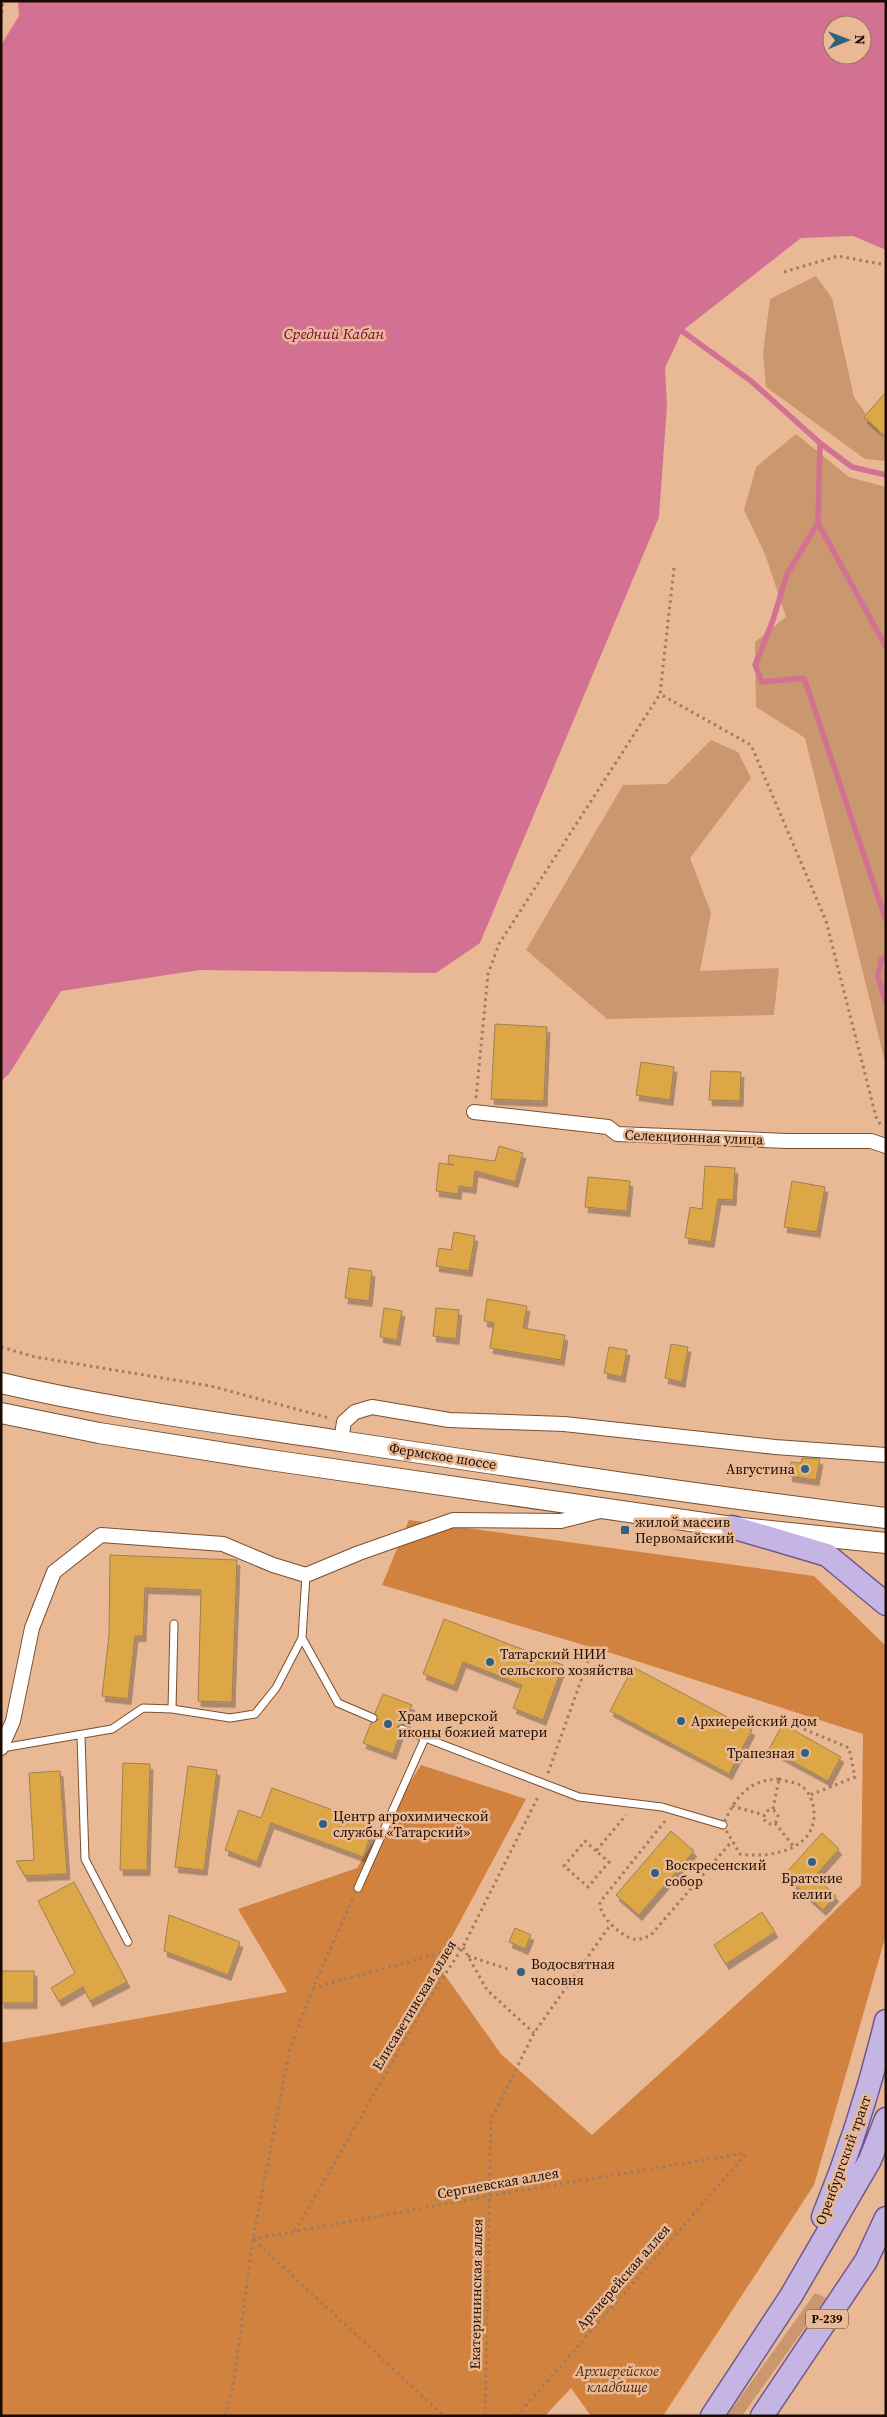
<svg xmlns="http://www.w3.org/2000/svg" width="887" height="2417" viewBox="0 0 887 2417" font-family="'Source Serif 4',serif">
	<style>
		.green { fill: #cb976e }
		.forest { fill: #d1823e }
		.water { fill: #d37193; fill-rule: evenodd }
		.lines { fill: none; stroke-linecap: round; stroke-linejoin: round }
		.stream { stroke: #d37193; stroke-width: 5.5 }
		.building { fill: #dda647; stroke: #9e8152; filter: url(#shadow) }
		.service-casing { stroke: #79502f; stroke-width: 9 }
		.minor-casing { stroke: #79502f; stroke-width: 16 }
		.secondary-casing { stroke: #79502f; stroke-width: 22 }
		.primary-casing { stroke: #70598a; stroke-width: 25 }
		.path { stroke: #9f7b60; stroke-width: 3; stroke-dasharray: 2.5 4; stroke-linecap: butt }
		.service { stroke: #fff; stroke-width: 7 }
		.minor { stroke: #fff; stroke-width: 14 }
		.secondary { stroke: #fff; stroke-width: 20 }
		.primary { stroke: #c5b5e5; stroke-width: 22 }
		.poi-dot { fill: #31617f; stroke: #e9b995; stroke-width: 2 }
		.labels { text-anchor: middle; stroke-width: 5; stroke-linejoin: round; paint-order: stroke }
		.shield { fill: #e9b995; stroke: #583e2d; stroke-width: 1 }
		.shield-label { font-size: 12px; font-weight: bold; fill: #1a0a01 }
		.street-label { font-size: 14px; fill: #1a0a01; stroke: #e9b995 }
		.poi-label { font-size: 14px; fill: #1a0a01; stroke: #e9b995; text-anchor: start }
		.park-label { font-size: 14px; font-style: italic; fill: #49290c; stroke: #e9b995 }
		.water-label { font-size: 15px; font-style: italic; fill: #800144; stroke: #e9b995 }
	</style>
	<defs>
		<filter id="shadow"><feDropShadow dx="3" dy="5.5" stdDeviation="0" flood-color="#0004"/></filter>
	</defs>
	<rect width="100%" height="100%" fill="#e9b995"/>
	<path class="green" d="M 816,276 L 832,298 L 854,397 L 886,442 L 886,461 L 865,459 L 766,387 L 763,353 L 770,299 Z
		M 796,434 L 849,477 L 886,487 L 886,1066 L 805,738 L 756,707 L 755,642 L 786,617 L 765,554 L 744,510 L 756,467 Z
		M 711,740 L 738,752 L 751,778 L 690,858 L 711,913 L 700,971 L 779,968 L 774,1015 L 607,1019 L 526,950 L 623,785 L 667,784 Z
		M 815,2293 L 826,2298 L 742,2416 L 727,2416 Z"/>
	<path class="forest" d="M 409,1520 L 814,1576 L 886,1646 L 886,1935 L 814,2185 L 663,2416 L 591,2416 L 571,2388 L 545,2416 L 1,2416 L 1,2043 L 287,1992 L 238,1909 L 357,1868 L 421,1765 L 526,1799 L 437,1964 L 501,2054 L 592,2135 L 784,1961 L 861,1885 L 863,1734 L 624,1657 L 382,1585 Z"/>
	<path class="water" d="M 18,1 L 886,1 L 886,250 L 853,236 L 801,238 L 682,331 L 665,368 L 667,405 L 659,517 L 480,943 L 436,973 L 200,970 L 61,991 L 9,1074 L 1,1081 L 1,45 L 19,16 ZM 832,25 L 862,25 L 862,55 L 832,55 Z"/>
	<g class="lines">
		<path class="stream" d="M 682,331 L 751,381 L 820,443 L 852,467 L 886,475
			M 820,443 L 818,523 L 787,574 L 773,620 L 755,665 L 762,682 L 804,678 L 886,920
			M 818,523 L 886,647
			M 886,957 L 881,960 L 878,976 L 886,1004"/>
	</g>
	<path class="building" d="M 886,392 L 886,437 L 864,417 Z
		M 495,1024 L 547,1027 L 544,1101 L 491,1099 Z
		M 641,1062 L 674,1067 L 670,1100 L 636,1095 Z
		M 711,1071 L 741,1072 L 740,1101 L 709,1100 Z
		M 499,1146 L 523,1153 L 515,1182 L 475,1171 L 473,1188 L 459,1186 L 458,1194 L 436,1191 L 439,1163 L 454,1165 L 448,1163 L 449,1155 L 495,1161 Z
		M 705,1166 L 735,1168 L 733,1200 L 718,1199 L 711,1242 L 685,1238 L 690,1207 L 702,1209 Z
		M 588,1177 L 630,1181 L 627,1211 L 585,1207 Z
		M 792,1181 L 825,1187 L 817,1232 L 784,1227 Z
		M 454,1232 L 475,1236 L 469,1271 L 436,1266 L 439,1248 L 451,1250 Z
		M 349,1268 L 372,1271 L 369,1301 L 345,1298 Z
		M 487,1299 L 527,1306 L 523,1328 L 565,1335 L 561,1360 L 490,1348 L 494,1323 L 484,1321 Z
		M 384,1308 L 402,1311 L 397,1340 L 380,1337 Z
		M 436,1308 L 459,1310 L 456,1339 L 433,1336 Z
		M 671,1344 L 688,1347 L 682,1382 L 665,1378 Z
		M 609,1347 L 627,1350 L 622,1377 L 604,1373 Z
		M 802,1458 L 820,1459 L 816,1480 L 789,1476 L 791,1462 L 801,1463 Z
		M 110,1555 L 237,1560 L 232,1702 L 198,1701 L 201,1590 L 145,1588 L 143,1636 L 135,1636 L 128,1699 L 102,1696 L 109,1635 Z
		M 444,1619 L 563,1665 L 543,1720 L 513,1708 L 522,1685 L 463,1662 L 454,1686 L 423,1674 Z
		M 633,1667 L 752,1730 L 729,1774 L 610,1711 Z
		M 383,1694 L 412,1705 L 404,1724 L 397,1727 L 397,1730 L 400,1734 L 393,1754 L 363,1743 L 371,1723 L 378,1720 L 375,1713 Z
		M 783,1724 L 841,1757 L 828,1781 L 769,1749 Z
		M 123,1763 L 150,1764 L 147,1870 L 120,1870 Z
		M 188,1766 L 217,1770 L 204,1870 L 175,1867 Z
		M 60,1771 L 67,1874 L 25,1876 L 16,1861 L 34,1860 L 29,1773 Z
		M 272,1788 L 374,1825 L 363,1857 L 271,1823 L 257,1862 L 225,1850 L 239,1810 L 261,1818 Z
		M 671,1831 L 694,1851 L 639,1915 L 616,1895 Z
		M 822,1833 L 839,1849 L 815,1876 L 836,1896 L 823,1910 L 784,1875 Z
		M 74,1882 L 127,1982 L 90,2001 L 83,1987 L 59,2001 L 51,1988 L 75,1973 L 38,1901 Z
		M 762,1912 L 775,1932 L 726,1964 L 714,1945 Z
		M 169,1915 L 240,1942 L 228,1975 L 164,1951 Z
		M 515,1928 L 531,1935 L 525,1949 L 509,1942 Z
		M 1,1971 L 34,1971 L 34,2003 L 1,2003 Z"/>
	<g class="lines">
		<defs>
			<path id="service" d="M 306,1575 L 302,1638 L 338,1703 L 373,1718
				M 172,1709 L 174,1624
				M 402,1729 L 579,1797 L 662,1807 L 723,1825
				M 81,1736 L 85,1859 L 128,1942
				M 2,1748 L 112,1729 L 143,1708 L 172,1709 L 230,1718 L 255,1714 L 276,1688 L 302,1638
				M 358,1888 L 425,1738"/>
			<path id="minor" d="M 474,1112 L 608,1127 L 617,1134 L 788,1141 L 871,1141 L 886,1146
				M 341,1441 L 344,1422 L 355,1412 L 372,1407 L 449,1420 L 564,1424 L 775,1447 L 886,1455
				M 1,1748 L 13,1721 L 32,1628 L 54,1572 L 101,1535 L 223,1544 L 273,1565 L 306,1575 L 359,1553 L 453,1520 L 561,1521 L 600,1511"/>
			<path id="secondary" d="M 1,1383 C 115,1410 232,1424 347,1442 C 526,1469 706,1496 886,1518
				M 1,1413 L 99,1433 L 270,1460 L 732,1527 L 886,1543"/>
			<path id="primary" d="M 732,1527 L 827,1555 L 886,1604
				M 823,2217 C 849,2153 870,2088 886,2021
				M 712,2416 L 791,2296 L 870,2160 L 886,2119
				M 762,2416 L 866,2261 L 886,2218"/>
		</defs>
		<use href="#service" class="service-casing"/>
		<use href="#minor" class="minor-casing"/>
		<use href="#secondary" class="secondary-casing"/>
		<use href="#primary" class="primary-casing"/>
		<path class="path" d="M 1,19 L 3,1
			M 784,272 L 838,256 L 886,265
			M 674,568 L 660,694 L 751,745 L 826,921 L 876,1117 L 882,1127
			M 476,1098 L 488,974 L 499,944 L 660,694
			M 1,1347 L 35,1357 L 211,1386 L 329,1418
			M 780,1719 L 849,1748 L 855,1777 L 810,1795
			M 548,1773 L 589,1658
			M 779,1779 C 785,1781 792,1782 798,1784 C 807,1788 811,1797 813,1805 C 822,1848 773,1859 740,1854 L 723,1825 C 735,1798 747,1780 779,1779 Z
			M 732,1806 L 764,1815
			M 773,1809 L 779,1779
			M764 1817a7 7 0 1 1 14 0a7 7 0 1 1-14 0Z
			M 665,1821 L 600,1902 C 599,1916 617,1932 630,1938 C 637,1941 643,1938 650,1936 L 732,1841
			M 775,1823 L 794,1847
			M 596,1851 L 585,1841 L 564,1866 L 588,1887 L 609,1862 L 596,1851 L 626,1815
			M 468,1956 L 511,1970
			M 313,1988 L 463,1947 L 487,1990 L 534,2033
			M 295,2231 L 427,2002 L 463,1947 L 539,1795
			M 253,2239 L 489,2196 L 746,2153
			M 254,2240 L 444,2416
			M 225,2416 L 233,2387 L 253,2239 L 290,2048 L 313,1988 L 353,1898
			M 485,2416 L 491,2120 L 534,2033 L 611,1924
			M 517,2416 L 746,2154"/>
		<use href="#service" class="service"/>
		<use href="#minor" class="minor"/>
		<use href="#secondary" class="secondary"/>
		<use href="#primary" class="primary"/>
	</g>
	<g class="poi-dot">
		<circle cx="805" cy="1469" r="5"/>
		<rect x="620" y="1525" width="10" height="10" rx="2.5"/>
		<circle cx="490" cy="1662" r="5"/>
		<circle cx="681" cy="1721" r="5"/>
		<circle cx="388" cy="1724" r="5"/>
		<circle cx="805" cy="1753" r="5"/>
		<circle cx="323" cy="1824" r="5"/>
		<circle cx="812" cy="1862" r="5"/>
		<circle cx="655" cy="1873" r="5"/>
		<circle cx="521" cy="1972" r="5"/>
	</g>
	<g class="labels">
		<rect class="shield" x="806" y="2309.5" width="42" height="19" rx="4"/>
		<g class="shield-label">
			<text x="827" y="2323">Р-239</text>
		</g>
		<g class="street-label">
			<text transform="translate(694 1137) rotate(2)" y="5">Селекционная улица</text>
			<text transform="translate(443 1456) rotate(9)" y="5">Фермское шоссе</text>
			<text transform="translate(414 2005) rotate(-59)" y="5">Елисаветинская аллея</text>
			<text transform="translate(843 2160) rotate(-70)" y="5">Оренбургский тракт</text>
			<text transform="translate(498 2183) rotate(-10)" y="5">Сергиевская аллея</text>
			<text transform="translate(623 2277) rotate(-49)" y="5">Архиерейская аллея</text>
			<text transform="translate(476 2294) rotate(-89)" y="5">Екатерининская аллея</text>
		</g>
		<g class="poi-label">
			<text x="795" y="1474" text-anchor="end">Августина</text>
			<text x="635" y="1527">жилой массив<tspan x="635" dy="16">Первомайский</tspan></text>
			<text x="500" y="1659">Татарский НИИ<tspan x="500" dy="16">сельского хозяйства</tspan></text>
			<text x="398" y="1721">Храм иверской<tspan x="398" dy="16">иконы божией матери</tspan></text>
			<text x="691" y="1726">Архиерейский дом</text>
			<text x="795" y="1758" text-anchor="end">Трапезная</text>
			<text x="333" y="1821">Центр агрохимической<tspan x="333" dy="16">службы «Татарский»</tspan></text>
			<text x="665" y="1870">Воскресенский<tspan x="665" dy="16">собор</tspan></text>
			<text x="812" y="1883" text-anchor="middle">Братские<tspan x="812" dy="16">келии</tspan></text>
			<text x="531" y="1969">Водосвятная<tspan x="531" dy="16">часовня</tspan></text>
		</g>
		<g class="park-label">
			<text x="617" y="2376">Архиерейское<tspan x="617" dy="16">кладбище</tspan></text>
		</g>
		<g class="water-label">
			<text x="334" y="339">Средний Кабан</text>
		</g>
	</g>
	<rect width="887" height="2417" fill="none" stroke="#1a0a01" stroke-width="5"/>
	<g transform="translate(847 40) rotate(89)"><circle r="24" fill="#e9b995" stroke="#96735a"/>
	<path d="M0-4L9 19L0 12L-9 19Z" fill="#31617f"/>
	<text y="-8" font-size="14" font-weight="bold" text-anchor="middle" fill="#1a0a01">N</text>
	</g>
</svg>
